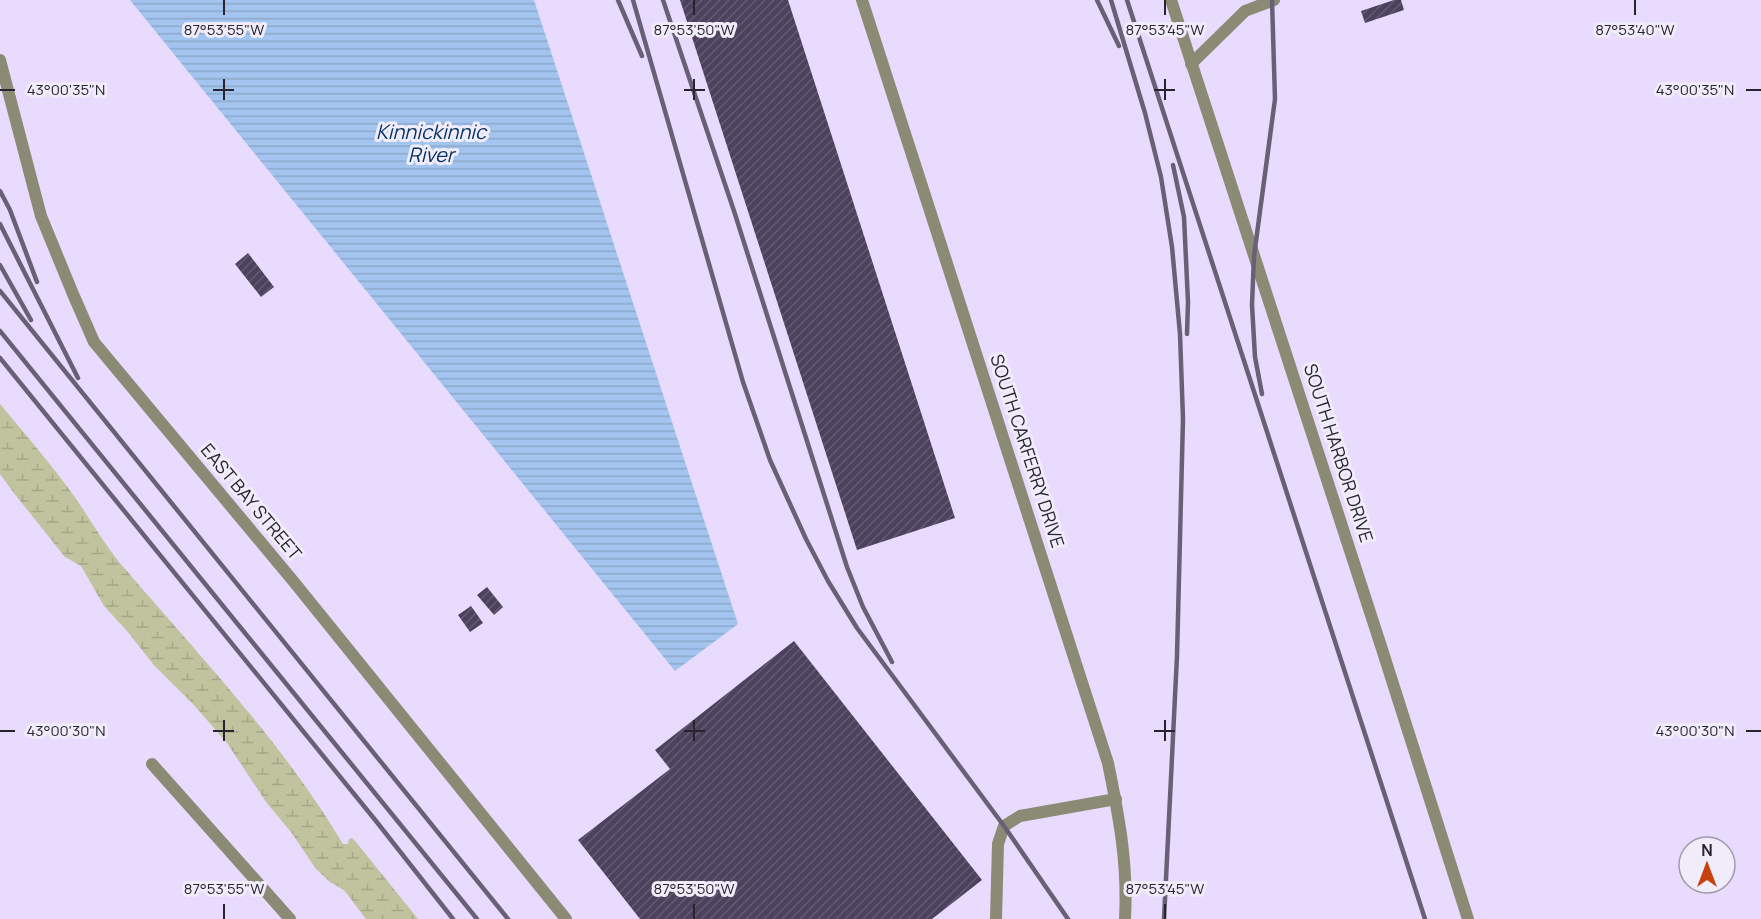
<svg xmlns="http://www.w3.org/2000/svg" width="1761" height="919" viewBox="0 0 1761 919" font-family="Manrope,sans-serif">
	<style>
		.wetland { fill: url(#wetland-marsh) }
		.water { fill: url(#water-rules) }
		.building { fill: url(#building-hatch) }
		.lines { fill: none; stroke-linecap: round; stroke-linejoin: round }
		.lane { stroke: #8b8b75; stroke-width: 12 }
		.street { stroke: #8b8b75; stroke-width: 12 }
		.rail { stroke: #686175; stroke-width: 4.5 }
		.ticks { fill: none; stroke: #27232f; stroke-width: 2 }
		.labels { text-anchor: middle; stroke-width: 6; stroke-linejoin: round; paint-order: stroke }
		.street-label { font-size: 18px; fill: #27232f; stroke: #f1ecfa }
		.water-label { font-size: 20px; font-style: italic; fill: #053265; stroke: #f1ecfa }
		.ticks-label { font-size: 15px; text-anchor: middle; fill: #27232f; stroke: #f1ecfa; stroke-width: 6; stroke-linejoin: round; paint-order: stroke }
	</style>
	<defs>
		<pattern id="wetland-marsh" width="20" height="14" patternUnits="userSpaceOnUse" patternTransform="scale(1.5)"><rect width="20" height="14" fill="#c0c39d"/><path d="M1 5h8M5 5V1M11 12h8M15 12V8" fill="none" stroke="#a5a788"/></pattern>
		<pattern id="water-rules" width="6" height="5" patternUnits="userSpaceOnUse" patternTransform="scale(1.5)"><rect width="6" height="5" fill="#a3c4ee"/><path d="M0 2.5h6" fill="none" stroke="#8ca8cc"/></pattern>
		<pattern id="building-hatch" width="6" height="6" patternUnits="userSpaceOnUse" patternTransform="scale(1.5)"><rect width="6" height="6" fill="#4d425e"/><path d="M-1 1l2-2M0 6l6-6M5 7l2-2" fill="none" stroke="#645b72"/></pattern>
	</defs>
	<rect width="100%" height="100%" fill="#e8dbfe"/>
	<path class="wetland" d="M 0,404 C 25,434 51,464 74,496 C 91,520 106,548 126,570 C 202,659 283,743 343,844 L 348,844 L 349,839 L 352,838 L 356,842 L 418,919 L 366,919 L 344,890 L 330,882 L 316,869 L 291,832 L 266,802 L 227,743 L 193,704 L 153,664 L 127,631 L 104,606 L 81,566 L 65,557 L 13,492 L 0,474 Z"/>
	<path class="water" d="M 130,0 L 534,0 L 738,624 L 675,671 Z"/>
	<path class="building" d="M 680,0 L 788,0 L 955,518 L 857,550 Z
		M 1394,0 L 1401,0 L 1404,10 L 1365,23 L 1361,11 Z
		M 248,253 L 274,287 L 261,297 L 235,264 Z
		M 487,587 L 503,607 L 494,615 L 477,595 Z
		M 471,606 L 483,623 L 470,632 L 458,615 Z
		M 794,641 L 982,880 L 932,919 L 640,919 L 578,840 L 670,769 L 655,750 Z"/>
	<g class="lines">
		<path class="lane" d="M 1191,64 L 1245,11 L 1274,0
			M 152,764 L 290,919
			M 996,919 L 998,844 L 1004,826 L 1020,816 L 1116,799"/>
		<path class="street" d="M 862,0 L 1108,763 C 1119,817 1128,863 1125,919
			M 1171,0 L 1381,646 L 1468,919
			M 0,60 L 41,216 L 73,294 L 94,342 L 294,582 L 566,919"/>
		<path class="rail" d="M 618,0 L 642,56
			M 633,0 L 743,382 L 770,460 L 806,539 L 828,581 L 857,628 L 1004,826 L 1068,919
			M 663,0 L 734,211 L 847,567 L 863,607 L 892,662
			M 1097,0 L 1119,46
			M 1111,0 L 1145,113 L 1161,177 L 1172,247 L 1180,334 L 1183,419 L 1177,656 L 1164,919
			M 1127,0 L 1425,919
			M 1173,165 L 1184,217 L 1188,302 L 1187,334
			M 0,191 L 10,210 L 37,282
			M 0,224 L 78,378
			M 0,265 L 31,320
			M 0,291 L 508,919
			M 0,331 L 477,919
			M 0,358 L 376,821 L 453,919
			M 1262,394 L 1255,357 L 1252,305 L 1254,256 L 1275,99 L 1272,0"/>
	</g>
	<path class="ticks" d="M 224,0 L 224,15M 694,0 L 694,15M 1165,0 L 1165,15M 1635,0 L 1635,15M 224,79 L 224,100M 694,79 L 694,100M 1165,79 L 1165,100M 0,90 L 15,90M 213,90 L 234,90M 684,90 L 705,90M 1154,90 L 1175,90M 1746,90 L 1761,90M 224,720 L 224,741M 694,720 L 694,741M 1165,720 L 1165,741M 0,731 L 15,731M 213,731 L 234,731M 684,731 L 705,731M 1154,731 L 1175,731M 1746,731 L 1761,731M 224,904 L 224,919M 694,904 L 694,919M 1165,904 L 1165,919"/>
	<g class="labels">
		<g class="street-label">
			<text transform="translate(1027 451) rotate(72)" y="6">SOUTH CARFERRY DRIVE</text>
			<text transform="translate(1338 453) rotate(72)" y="6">SOUTH HARBOR DRIVE</text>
			<text transform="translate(251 502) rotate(50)" y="6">EAST BAY STREET</text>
		</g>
		<g class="water-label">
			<text x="431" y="139">Kinnickinnic<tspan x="431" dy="23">River</tspan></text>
		</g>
	</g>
	<g class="ticks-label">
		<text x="224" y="35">87°53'55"W</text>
		<text x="694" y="35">87°53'50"W</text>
		<text x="1165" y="35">87°53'45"W</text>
		<text x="1635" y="35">87°53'40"W</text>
		<text x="66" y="95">43°00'35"N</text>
		<text x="1695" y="95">43°00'35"N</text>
		<text x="66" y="736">43°00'30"N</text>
		<text x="1695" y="736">43°00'30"N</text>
		<text x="224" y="894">87°53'55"W</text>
		<text x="694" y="894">87°53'50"W</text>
		<text x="1165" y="894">87°53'45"W</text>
	</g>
	<g transform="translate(1707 865)"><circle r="28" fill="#f1ecfa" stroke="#a09ca9" stroke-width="1.5"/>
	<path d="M0-4.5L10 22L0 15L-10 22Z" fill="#c8400f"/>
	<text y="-9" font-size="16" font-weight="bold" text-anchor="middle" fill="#27232f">N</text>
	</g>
</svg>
